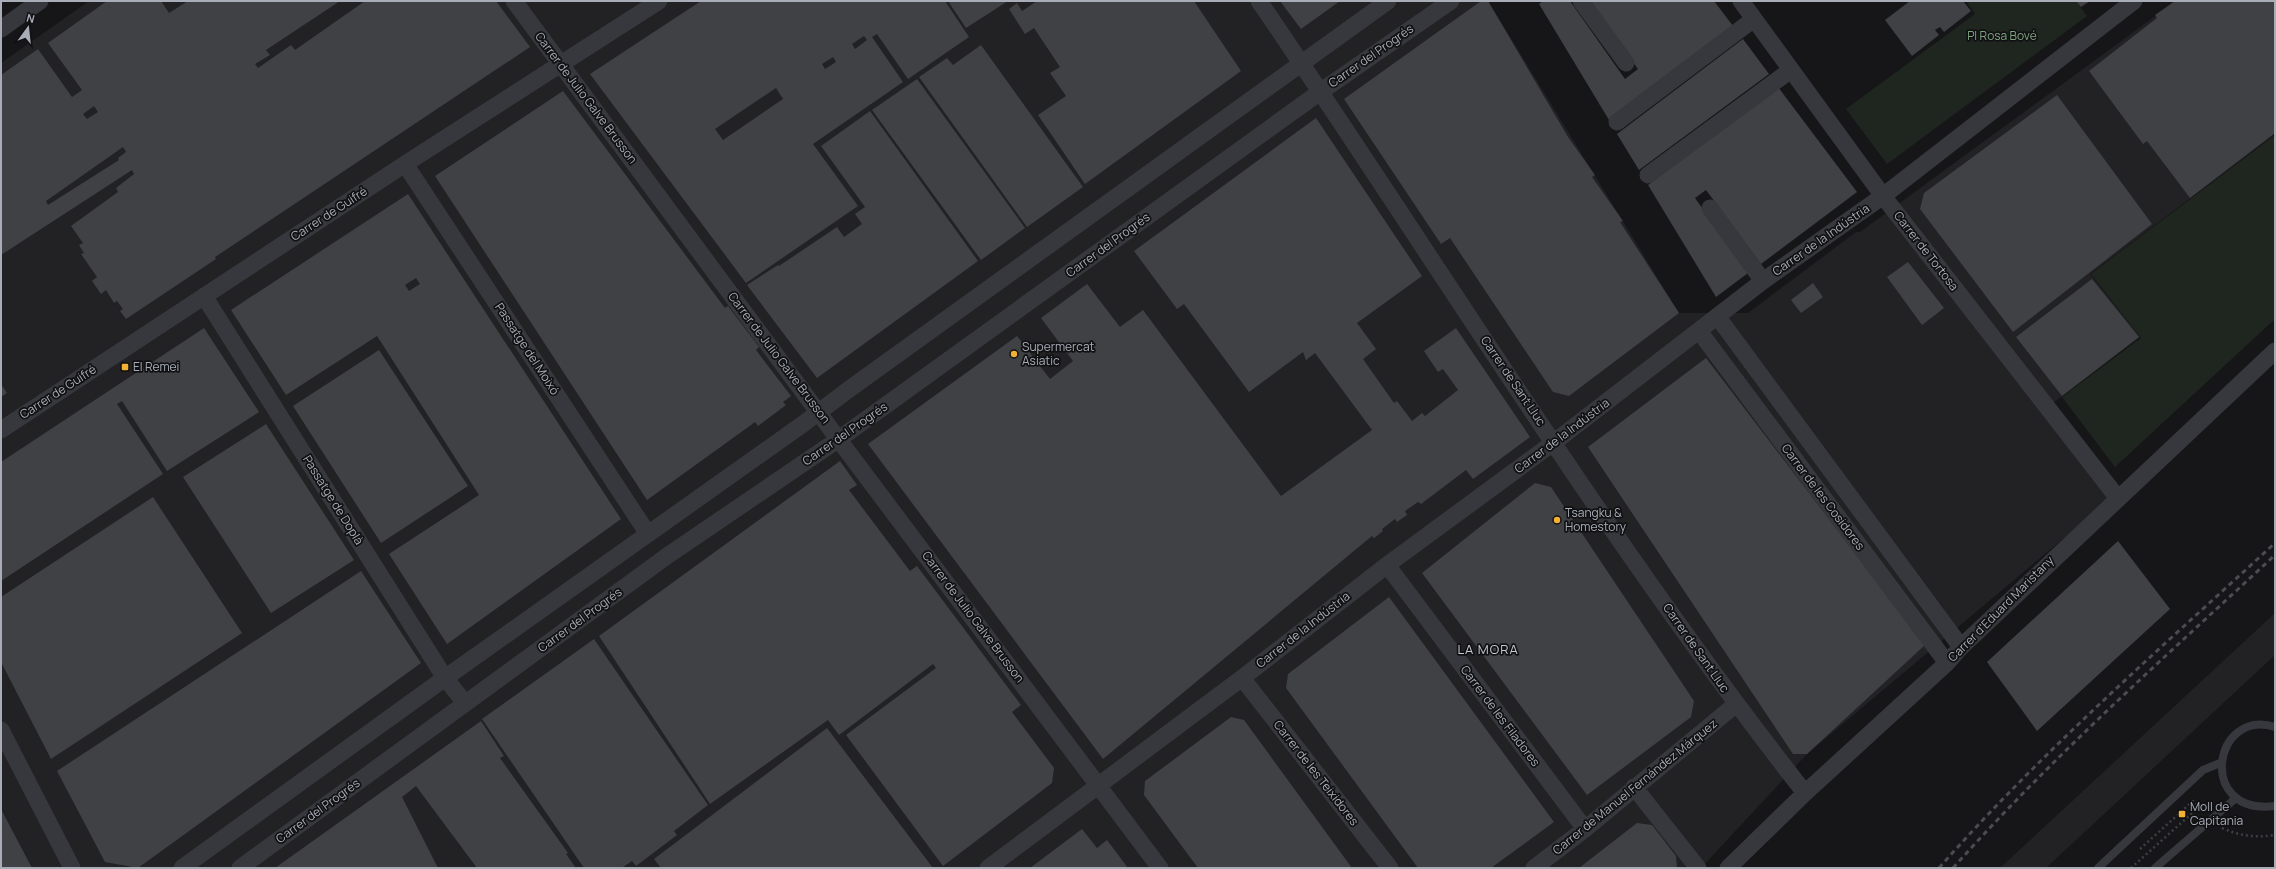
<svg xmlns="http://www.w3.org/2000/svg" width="2276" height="869" viewBox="0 0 2276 869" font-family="Manrope,sans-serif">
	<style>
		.built { fill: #222225 }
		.green { fill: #1e261f }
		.building { fill: #404145; fill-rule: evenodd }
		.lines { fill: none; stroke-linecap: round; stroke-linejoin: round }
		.path { stroke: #3d3f44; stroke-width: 2.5; stroke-dasharray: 2 3; stroke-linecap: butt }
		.service { stroke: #37383d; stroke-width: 8 }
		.minor { stroke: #37383d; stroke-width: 17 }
		.rail { stroke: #4a4c52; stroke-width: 3; stroke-dasharray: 5 4; stroke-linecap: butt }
		.poi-dot { fill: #f2b134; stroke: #111113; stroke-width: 1.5 }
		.labels { text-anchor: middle; stroke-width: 3.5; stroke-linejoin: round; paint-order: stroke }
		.park-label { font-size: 12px; fill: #7fa381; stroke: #111113 }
		.street-label { font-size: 12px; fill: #a8adb8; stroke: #111113 }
		.poi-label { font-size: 12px; fill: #a8adb8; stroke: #111113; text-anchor: start }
		.neighbourhood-label { font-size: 13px; letter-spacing: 1px; fill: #c9ccd4; stroke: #111113 }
	</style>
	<rect width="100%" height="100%" fill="#161618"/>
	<path class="built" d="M 89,1 L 1488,1 L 1679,313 L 1748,313 L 1856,232 L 1860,232 L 2176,1 L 2273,1 L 2275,3 L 2275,134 L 2090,274 L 2140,337 L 2045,409 L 2113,497 L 1807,754 L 1701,868 L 1,868 L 1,63 Z
		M 2275,613 L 2275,655 L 2046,868 L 2000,868 Z"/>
	<path class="green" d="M 1966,1 L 2076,1 L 2087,16 L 1887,164 L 1846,109 L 1975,14 Z
		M 2275,135 L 2275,319 L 2115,467 L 2062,397 L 2141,338 L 2091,274 Z"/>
	<path class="building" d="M 107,1 L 161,1 L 169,13 L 188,1 L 340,1 L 266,50 L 270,55 L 255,64 L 258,68 L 291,45 L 295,50 L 365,1 L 496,1 L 530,47 L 215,257 L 216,259 L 126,319 L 120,311 L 123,309 L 117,301 L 114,303 L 106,290 L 101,294 L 92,281 L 97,277 L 81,254 L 84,253 L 79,245 L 83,243 L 71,226 L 118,192 L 116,188 L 134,174 L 132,170 L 1,255 L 1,75 L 38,49 L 72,97 L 82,90 L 48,43 ZM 94,106 L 98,112 L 87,119 L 83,114 ZM 123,147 L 126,152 L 118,158 L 119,160 L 48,205 L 46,201 Z
		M 701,1 L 945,1 L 969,37 L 908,79 L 877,34 L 872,37 L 903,82 L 813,144 L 858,206 L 746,283 L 590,74 ZM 864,36 L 867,40 L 855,49 L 852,44 ZM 833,57 L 836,62 L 825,69 L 822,64 ZM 776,88 L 783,99 L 723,140 L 715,129 Z
		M 948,1 L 1008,1 L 966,28 Z
		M 1037,1 L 1194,1 L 1241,71 L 1085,184 L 1038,115 L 1066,96 L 1050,73 L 1060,67 L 1034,28 L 1025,34 L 1009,9 L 1017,3 L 1022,11 Z
		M 1280,1 L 1340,1 L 1301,29 Z
		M 1481,1 L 1488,1 L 1568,137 L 1595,175 L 1592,177 L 1623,221 L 1620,222 L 1679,313 L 1569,396 L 1553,392 L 1450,238 L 1441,244 L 1344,99 Z
		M 1543,1 L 1570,1 L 1625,79 L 1638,69 L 1589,1 L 1714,1 L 1733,26 L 1609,120 L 1539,4 Z
		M 1910,1 L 1963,1 L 1971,11 L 1944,32 L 1940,27 L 1935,30 L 1939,35 L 1912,56 L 1885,20 Z
		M 2076,1 L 2090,1 L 2081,7 Z
		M 2175,1 L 2273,1 L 2275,4 L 2275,133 L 2190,198 L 2147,141 L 2143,144 L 2089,71 L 2157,18 L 2155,15 Z
		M 1743,39 L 1769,74 L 1639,170 L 1617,134 Z
		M 981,45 L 1083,187 L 1027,227 L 919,77 L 947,58 L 953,65 Z
		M 917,79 L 1025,228 L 981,260 L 872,110 Z
		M 1778,87 L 1857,192 L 1761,264 L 1706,190 L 1695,198 L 1748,273 L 1716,297 L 1648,185 Z
		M 563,91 L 725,308 L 728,306 L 759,347 L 756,350 L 791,396 L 783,402 L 786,405 L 758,426 L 755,422 L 751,425 L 647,500 L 435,176 Z
		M 2057,95 L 2152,224 L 2013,332 L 1920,209 L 1924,193 Z
		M 870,111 L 978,261 L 817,378 L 747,285 L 778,265 L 779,266 L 837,227 L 844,237 L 862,224 L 855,214 L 865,207 L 821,146 Z
		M 1316,118 L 1422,276 L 1357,323 L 1376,349 L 1363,359 L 1394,403 L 1397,401 L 1412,421 L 1422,413 L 1425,416 L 1458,390 L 1443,369 L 1438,372 L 1424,351 L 1456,328 L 1530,437 L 1473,479 L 1466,470 L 1421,504 L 1418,502 L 1405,511 L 1407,515 L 1397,522 L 1395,519 L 1382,529 L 1383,531 L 1374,538 L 1372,536 L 1103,759 L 868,444 L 1017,336 L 1050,379 L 1073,361 L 1041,318 L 1087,284 L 1120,327 L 1143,310 L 1281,496 L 1372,430 L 1315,353 L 1306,360 L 1303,352 L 1249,392 L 1184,304 L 1177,309 L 1134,251 Z
		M 408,194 L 621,519 L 447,644 L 389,554 L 479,495 L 388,353 L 377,336 L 286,395 L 231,310 ZM 416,278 L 420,284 L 409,291 L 405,285 Z
		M 1908,262 L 1944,308 L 1922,325 L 1887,277 Z
		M 2092,279 L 2139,337 L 2062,396 L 2016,337 Z
		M 1813,283 L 1823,297 L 1801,313 L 1791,300 Z
		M 204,328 L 259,412 L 167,471 L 122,401 L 117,404 L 163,474 L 1,581 L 1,462 Z
		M 379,350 L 468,486 L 381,543 L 293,406 Z
		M 1706,358 L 1925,645 L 1807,754 L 1793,754 L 1588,447 Z
		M 1,384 L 7,393 L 1,397 Z
		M 266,424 L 354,560 L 271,613 L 183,477 Z
		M 840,461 L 857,485 L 849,490 L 910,571 L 917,566 L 1021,705 L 1012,712 L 1054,768 L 1052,783 L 943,866 L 846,735 L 936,668 L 933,664 L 839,735 L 828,720 L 710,804 L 599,636 Z
		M 1535,483 L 1551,487 L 1694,701 L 1691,717 L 1587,795 L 1422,573 Z
		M 153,497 L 242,633 L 51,759 L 1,662 L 1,597 Z
		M 2118,541 L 2170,609 L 2037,731 L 1987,662 Z
		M 361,571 L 421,663 L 138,868 L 105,862 L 57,771 Z
		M 1389,597 L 1554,822 L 1491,868 L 1418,868 L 1286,688 L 1288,674 Z
		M 594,639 L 708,805 L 674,831 L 677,835 L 636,866 L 632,861 L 622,868 L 584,868 L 482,719 Z
		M 1231,717 L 1244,720 L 1352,868 L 1198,868 L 1144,795 L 1145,781 Z
		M 481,721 L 504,756 L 500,758 L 568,853 L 566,854 L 576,868 L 477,868 L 416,786 L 402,797 L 438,868 L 275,868 Z
		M 827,728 L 933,868 L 661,868 L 654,859 Z
		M 1,809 L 13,832 L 32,868 L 1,868 Z
		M 1637,823 L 1652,825 L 1676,856 L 1677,868 L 1579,868 Z
		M 1082,829 L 1097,848 L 1107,840 L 1128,868 L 1030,868 Z"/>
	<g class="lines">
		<path class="path" d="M 2222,828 C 2240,836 2256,838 2275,835
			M 2140,849 L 2193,801 L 2203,811
			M 2131,868 L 2199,807"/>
		<path class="service" d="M 2275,727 C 2213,707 2196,816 2275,806
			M 2098,868 L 2203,770 L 2220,763
			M 2155,868 L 2236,798"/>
		<path class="minor" d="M 514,1 L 818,412 L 1160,868
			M 1259,1 C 1440,266 1607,541 1805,793
			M 1581,1 L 1626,63
			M 1741,1 L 1883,196 L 2117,497
			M 1,29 L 40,1
			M 1617,122 L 1754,19
			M 405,164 L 648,534
			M 1648,175 L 1791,70
			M 1710,208 L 1763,281
			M 204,296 L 445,678 L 465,703
			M 1717,316 L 1961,647
			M 1699,331 L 1947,663
			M 1,430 L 405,164 L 659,1
			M 1387,565 L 1585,829
			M 1242,678 L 1390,868
			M 1,730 L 72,868
			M 1634,787 L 1698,868
			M 182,868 L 445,678 L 803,424 L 848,390 L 1388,1
			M 240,868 L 667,556 L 839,439 L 1320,92 L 1451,1
			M 988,868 L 1242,678 L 1387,565 L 1553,443 L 1763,281 L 1883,196 L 2134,1
			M 1534,868 L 1585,829 L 1735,705
			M 1728,868 L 1805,793 L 1947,663 L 1961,647 L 2275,351"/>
		<path class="rail" d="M 1939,868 C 2042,751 2161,648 2275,543
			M 1953,868 C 2053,756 2165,657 2275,555"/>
	</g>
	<g class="poi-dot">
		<circle cx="1014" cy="354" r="4"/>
		<rect x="121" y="363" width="8" height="8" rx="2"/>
		<circle cx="1557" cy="520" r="4"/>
		<rect x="2178" y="810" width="8" height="8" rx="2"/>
	</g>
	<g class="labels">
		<g class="park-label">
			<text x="2002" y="40">Pl Rosa Bové</text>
		</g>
		<g class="street-label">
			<text transform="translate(1371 56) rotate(-35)" y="4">Carrer del Progrés</text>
			<text transform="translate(586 98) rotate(53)" y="4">Carrer de Julio Galve Brusson</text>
			<text transform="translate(329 214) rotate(-33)" y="4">Carrer de Guifré</text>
			<text transform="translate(1821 240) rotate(-35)" y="4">Carrer de la Indústria</text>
			<text transform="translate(1108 245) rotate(-36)" y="4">Carrer del Progrés</text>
			<text transform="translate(1926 251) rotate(52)" y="4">Carrer de Tortosa</text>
			<text transform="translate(527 349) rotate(57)" y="4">Passatge del Moixó</text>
			<text transform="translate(779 358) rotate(53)" y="4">Carrer de Julio Galve Brusson</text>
			<text transform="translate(1513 381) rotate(56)" y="4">Carrer de Sant Lluc</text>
			<text transform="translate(58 392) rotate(-33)" y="4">Carrer de Guifré</text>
			<text transform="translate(845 434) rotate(-35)" y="4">Carrer del Progrés</text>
			<text transform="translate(1562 436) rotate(-37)" y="4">Carrer de la Indústria</text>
			<text transform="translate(1823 497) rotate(53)" y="4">Carrer de les Cosidores</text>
			<text transform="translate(333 500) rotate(58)" y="4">Passatge de Doplà</text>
			<text transform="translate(2001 609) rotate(-45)" y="4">Carrer d'Eduard Maristany</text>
			<text transform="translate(973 617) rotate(53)" y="4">Carrer de Julio Galve Brusson</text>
			<text transform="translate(580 620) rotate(-36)" y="4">Carrer del Progrés</text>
			<text transform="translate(1303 630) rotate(-38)" y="4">Carrer de la Indústria</text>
			<text transform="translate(1696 648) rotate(55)" y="4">Carrer de Sant Lluc</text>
			<text transform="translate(1500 716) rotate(53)" y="4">Carrer de les Filadores</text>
			<text transform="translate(1316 773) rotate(52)" y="4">Carrer de les Teixidores</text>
			<text transform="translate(1635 787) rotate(-39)" y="4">Carrer de Manuel Fernández Márquez</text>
			<text transform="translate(318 811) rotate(-36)" y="4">Carrer del Progrés</text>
		</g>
		<g class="poi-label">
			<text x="1022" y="351">Supermercat<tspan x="1022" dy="14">Asiatic</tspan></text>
			<text x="133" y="371">El Remei</text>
			<text x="1565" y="517">Tsangku &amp;<tspan x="1565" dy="14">Homestory</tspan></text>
			<text x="2190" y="811">Moll de<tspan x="2190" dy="14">Capitania</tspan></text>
		</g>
		<g class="neighbourhood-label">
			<text x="1488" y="654">LA MORA</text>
		</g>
	</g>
	<rect width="2276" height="869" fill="none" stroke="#a8adb8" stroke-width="4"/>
	<g transform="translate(28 28) rotate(15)" stroke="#111113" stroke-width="3" paint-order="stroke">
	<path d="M0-3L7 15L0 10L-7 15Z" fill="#a8adb8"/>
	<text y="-6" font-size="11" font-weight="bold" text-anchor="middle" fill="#a8adb8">N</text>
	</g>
</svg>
